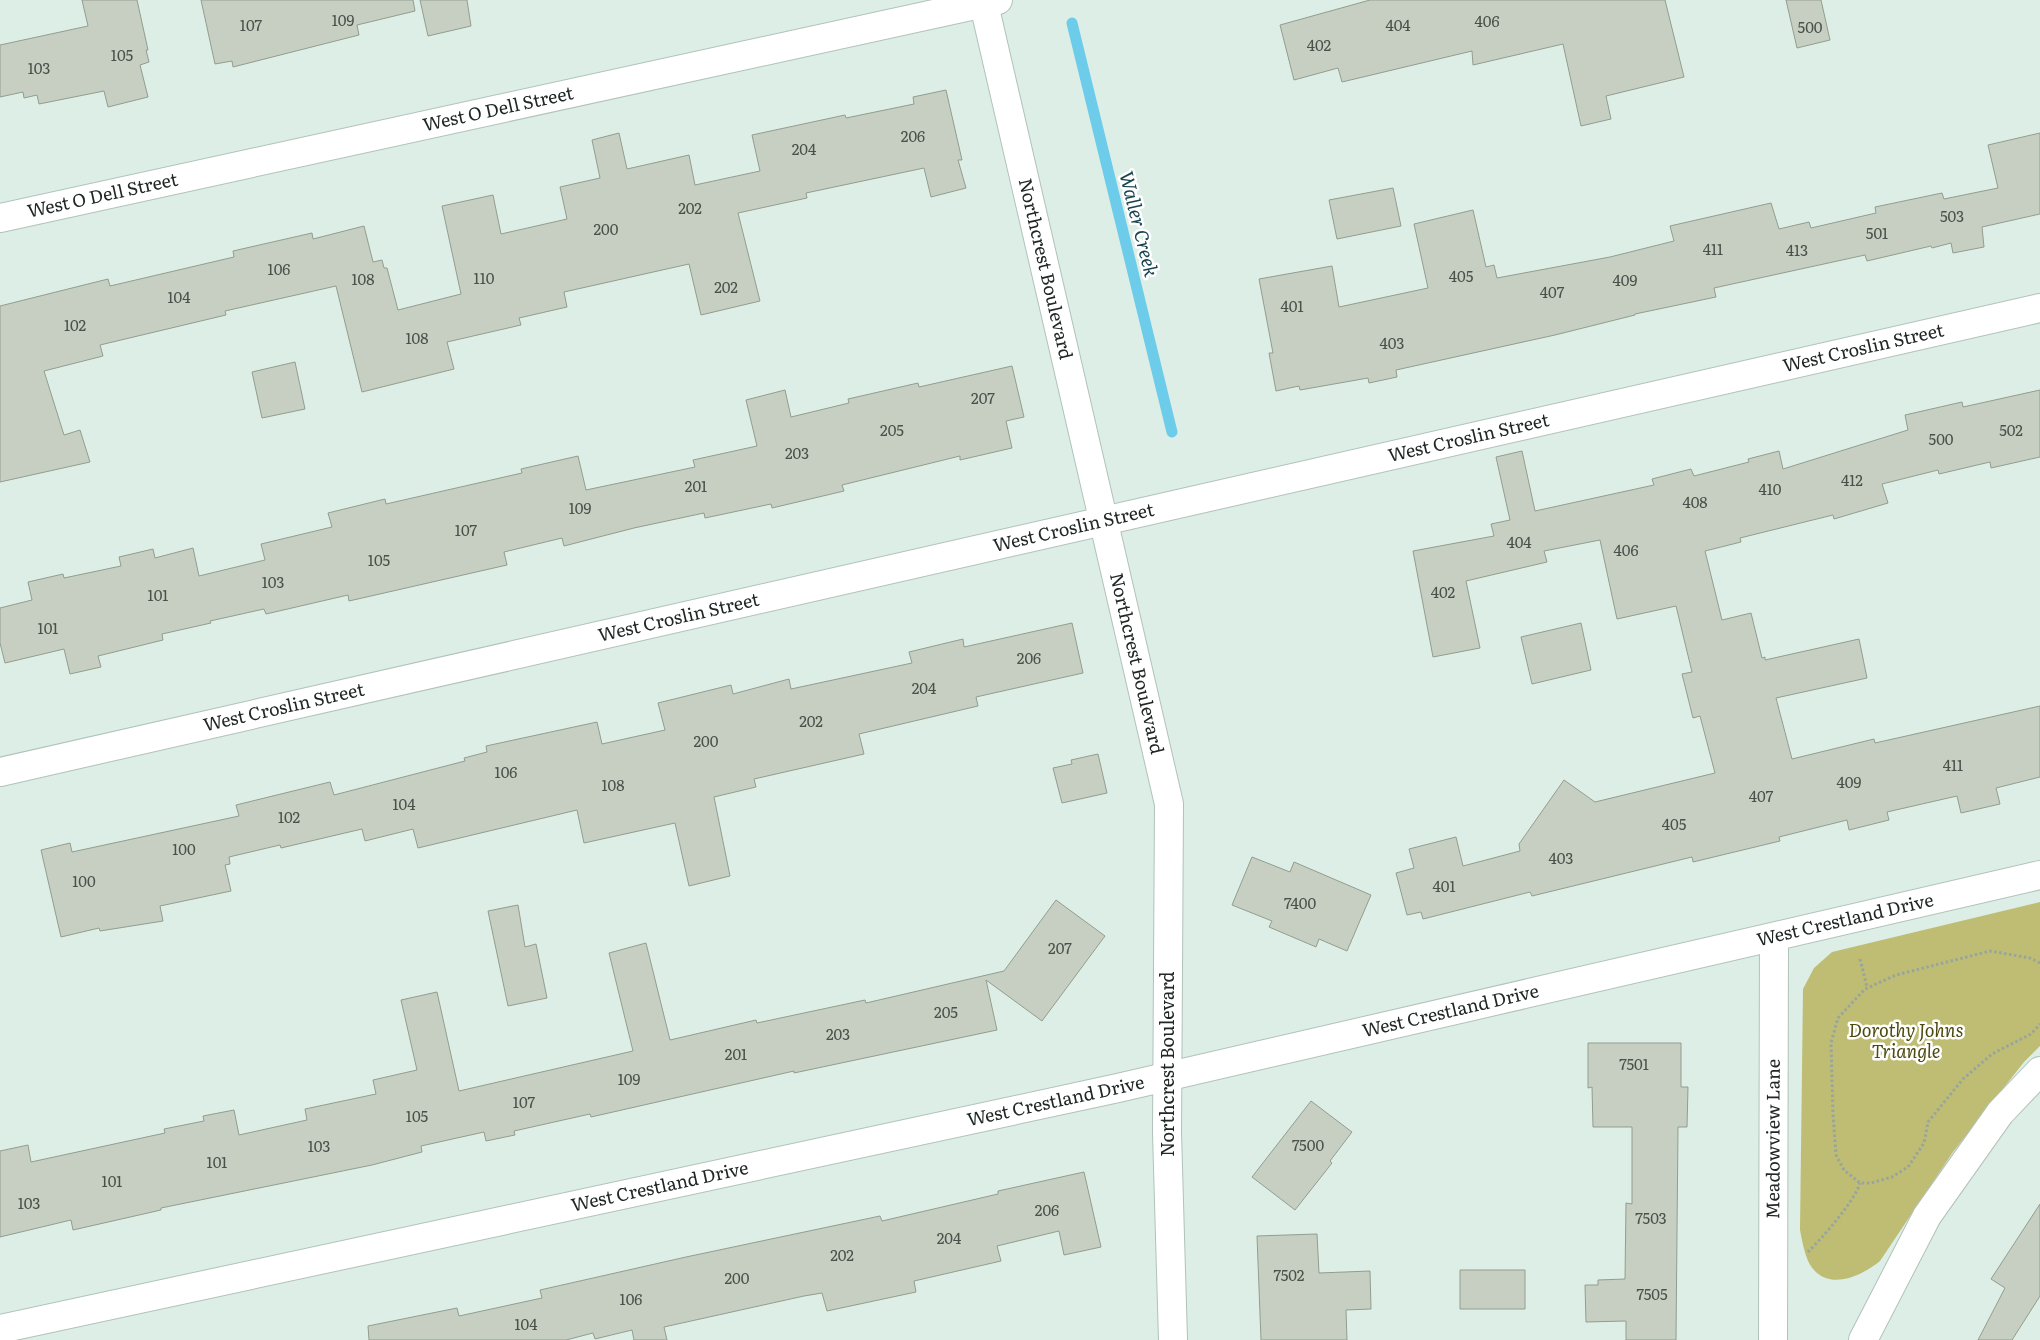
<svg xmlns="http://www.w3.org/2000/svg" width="2040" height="1340" viewBox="0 0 2040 1340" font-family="Literata,serif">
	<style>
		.green { fill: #bfbd73 }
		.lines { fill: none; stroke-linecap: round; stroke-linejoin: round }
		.stream { stroke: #6ccce9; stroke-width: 11 }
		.building { fill: #c6cfc1; stroke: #939d8f }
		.minor-casing { stroke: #b1c2b9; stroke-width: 30 }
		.path { stroke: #97a59e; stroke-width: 3; stroke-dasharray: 2.5 2.5; stroke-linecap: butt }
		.minor { stroke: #fff; stroke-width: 28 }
		.labels { text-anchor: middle; stroke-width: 5; stroke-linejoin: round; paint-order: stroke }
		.number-label { font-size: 15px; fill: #4a514b }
		.street-label { font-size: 18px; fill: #202724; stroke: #fff }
		.park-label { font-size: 18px; font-style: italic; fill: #4c4a0e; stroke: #fff }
		.water-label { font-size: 19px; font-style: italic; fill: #184450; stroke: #fff }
	</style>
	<rect width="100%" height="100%" fill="#dceee5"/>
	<path class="green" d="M 2040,902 L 2040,1046 L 2024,1062 L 1953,1152 L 1880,1261 C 1859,1278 1824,1293 1808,1261 C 1804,1251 1802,1241 1800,1230 L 1803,989 L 1814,968 L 1832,952 Z"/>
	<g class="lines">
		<path class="stream" d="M 1072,23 L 1172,432"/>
	</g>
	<path class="building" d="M 82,0 L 137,0 L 148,50 L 146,50 L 149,62 L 140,65 L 148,97 L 108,107 L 104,91 L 39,104 L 37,95 L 24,98 L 23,92 L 0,97 L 0,45 L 88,26 Z
		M 201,0 L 413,0 L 415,11 L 357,25 L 359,35 L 233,67 L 232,61 L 215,64 Z
		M 420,0 L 467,0 L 471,26 L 428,36 Z
		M 1370,0 L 1665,0 L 1684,77 L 1606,96 L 1611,119 L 1581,126 L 1563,44 L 1473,65 L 1472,51 L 1342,82 L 1338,68 L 1294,80 L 1280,25 Z
		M 1786,0 L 1821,0 L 1830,40 L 1797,48 Z
		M 946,90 L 962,160 L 958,160 L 966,188 L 931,197 L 924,168 L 806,193 L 807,198 L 738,213 L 760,301 L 701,315 L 689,264 L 564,292 L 567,307 L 519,318 L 521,325 L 447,342 L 454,369 L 362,392 L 336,286 L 225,311 L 226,315 L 100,345 L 103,356 L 44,371 L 64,435 L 80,430 L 90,462 L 0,482 L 0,306 L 108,279 L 110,286 L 234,257 L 233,251 L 312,233 L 313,239 L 364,226 L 373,262 L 382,260 L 384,268 L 387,268 L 398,310 L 461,294 L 442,206 L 493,195 L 501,234 L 567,219 L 560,187 L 600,178 L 592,140 L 619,133 L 627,169 L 689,155 L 695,185 L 760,171 L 752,135 L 845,115 L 846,118 L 914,104 L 913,97 Z
		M 2040,133 L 2040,214 L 1982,227 L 1984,247 L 1953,253 L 1951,243 L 1932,248 L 1931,246 L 1867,261 L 1865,255 L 1714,288 L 1716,297 L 1635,314 L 1635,315 L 1555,335 L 1396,370 L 1397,377 L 1369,383 L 1368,378 L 1300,390 L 1299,386 L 1276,391 L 1269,353 L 1273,353 L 1259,279 L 1332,266 L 1339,307 L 1428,288 L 1414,224 L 1473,210 L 1486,267 L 1494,265 L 1497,278 L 1610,257 L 1674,241 L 1670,226 L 1771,203 L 1779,229 L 1809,222 L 1811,228 L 1876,213 L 1875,207 L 1942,193 L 1944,199 L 1998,188 L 1988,145 Z
		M 1393,188 L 1401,226 L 1337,239 L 1329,200 Z
		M 295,362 L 305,409 L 262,418 L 252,372 Z
		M 1012,366 L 1024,417 L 1006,421 L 1012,448 L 960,460 L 960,456 L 842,485 L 844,491 L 772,508 L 771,504 L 705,518 L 704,513 L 634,528 L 564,546 L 562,538 L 504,552 L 507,565 L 349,601 L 348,595 L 266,614 L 264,609 L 210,621 L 211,623 L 162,634 L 163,640 L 98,656 L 101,667 L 70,674 L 64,649 L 5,663 L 0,643 L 0,608 L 32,600 L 28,582 L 63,574 L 64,578 L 121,566 L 119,557 L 153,549 L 155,558 L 193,548 L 199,576 L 265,560 L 261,544 L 332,527 L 328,513 L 385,499 L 386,504 L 522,473 L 521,469 L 578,456 L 586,490 L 695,467 L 693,460 L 757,446 L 746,400 L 785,390 L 791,417 L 849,403 L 848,399 L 918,383 L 919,387 Z
		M 2040,390 L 2040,457 L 1991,468 L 1990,462 L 1939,474 L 1938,470 L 1882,484 L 1888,503 L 1834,519 L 1833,515 L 1740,538 L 1741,542 L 1705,551 L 1722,620 L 1751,613 L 1762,658 L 1765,657 L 1765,660 L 1859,639 L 1867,678 L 1776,698 L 1792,759 L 1874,739 L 1875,743 L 2040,706 L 2040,777 L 1996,788 L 2000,804 L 1961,813 L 1957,796 L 1887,812 L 1889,820 L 1849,830 L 1847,820 L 1779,837 L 1780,841 L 1693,862 L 1692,857 L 1532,896 L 1530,892 L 1423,919 L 1421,912 L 1407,915 L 1396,873 L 1414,868 L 1409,849 L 1456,837 L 1463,866 L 1520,851 L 1519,844 L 1564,780 L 1595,802 L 1715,773 L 1700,716 L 1693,718 L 1682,674 L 1692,672 L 1676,606 L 1617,619 L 1600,540 L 1544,551 L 1547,562 L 1466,581 L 1480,648 L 1433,657 L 1413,551 L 1494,536 L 1491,524 L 1510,520 L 1496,457 L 1522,451 L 1535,511 L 1654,485 L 1652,479 L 1691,469 L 1694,476 L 1749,462 L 1748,459 L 1779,451 L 1783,469 L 1908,430 L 1905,415 L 1962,402 L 1963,407 Z
		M 1072,623 L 1083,673 L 976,697 L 978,706 L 859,734 L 864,754 L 754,779 L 756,787 L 714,797 L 730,876 L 689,886 L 675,823 L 584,843 L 577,810 L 418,848 L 413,829 L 365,841 L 362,829 L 281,848 L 280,845 L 229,857 L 230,864 L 225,865 L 231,891 L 160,906 L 163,921 L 100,931 L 99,928 L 61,937 L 41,850 L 70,843 L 72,852 L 239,816 L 236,805 L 330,782 L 334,795 L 465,761 L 464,758 L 487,752 L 486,746 L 597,722 L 602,744 L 665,730 L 658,703 L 731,685 L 733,694 L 789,679 L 791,689 L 912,663 L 909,652 L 963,639 L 964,647 Z
		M 1581,623 L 1591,670 L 1532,684 L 1521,637 Z
		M 1098,754 L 1107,793 L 1062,803 L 1053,768 L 1072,764 L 1071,760 Z
		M 1252,857 L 1290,872 L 1294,862 L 1371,895 L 1347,951 L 1319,939 L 1316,947 L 1269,927 L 1272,921 L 1232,905 Z
		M 1056,900 L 1105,936 L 1042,1021 L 986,980 L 997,1030 L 794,1073 L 794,1071 L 591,1117 L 590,1114 L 514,1131 L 515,1135 L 486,1141 L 484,1132 L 421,1146 L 422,1152 L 372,1165 L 161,1208 L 161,1210 L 73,1230 L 71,1220 L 0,1237 L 0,1151 L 28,1145 L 31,1162 L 165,1133 L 164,1129 L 204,1121 L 203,1116 L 234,1110 L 239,1135 L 307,1120 L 305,1109 L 376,1094 L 373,1080 L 417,1070 L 401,1000 L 437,992 L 459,1091 L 633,1051 L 609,953 L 646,943 L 670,1040 L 756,1020 L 757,1023 L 865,1000 L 866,1003 L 1004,971 Z
		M 518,905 L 525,947 L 536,944 L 547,998 L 508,1006 L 488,911 Z
		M 1588,1043 L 1681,1043 L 1681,1087 L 1688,1087 L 1687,1127 L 1678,1127 L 1676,1340 L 1626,1340 L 1626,1321 L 1586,1322 L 1585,1285 L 1598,1285 L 1598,1280 L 1625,1279 L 1626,1203 L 1632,1204 L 1632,1127 L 1593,1127 L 1592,1087 L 1588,1088 Z
		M 1311,1101 L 1352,1132 L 1330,1161 L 1332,1163 L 1295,1210 L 1252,1177 Z
		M 1084,1172 L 1101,1247 L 1064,1255 L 1059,1231 L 997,1246 L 1001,1261 L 914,1281 L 916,1292 L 827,1311 L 822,1293 L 804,1296 L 664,1327 L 667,1340 L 634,1340 L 632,1330 L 595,1339 L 593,1333 L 566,1340 L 369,1340 L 368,1326 L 457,1308 L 459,1316 L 542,1298 L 540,1290 L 686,1257 L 880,1216 L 882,1221 L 998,1194 L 998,1191 Z
		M 2040,1204 L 2040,1296 L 2012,1340 L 1978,1340 L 2005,1288 L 1991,1279 Z
		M 1317,1234 L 1319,1273 L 1370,1271 L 1371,1309 L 1346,1310 L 1347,1340 L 1261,1340 L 1257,1236 Z
		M 1460,1270 L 1525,1270 L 1525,1309 L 1460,1309 Z"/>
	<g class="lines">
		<defs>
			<g id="minor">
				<path id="s1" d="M 983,0 L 1169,804 L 1167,1133 L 1173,1340"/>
				<path id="s2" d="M 0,218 L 998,0"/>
				<path id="s3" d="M 0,772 L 2040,308"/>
				<path id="s4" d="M 0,1329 L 1118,1088 L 2040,875"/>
				<path id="s5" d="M 1773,1340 L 1774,938"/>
				<path d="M 1863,1340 L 1927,1216 L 2000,1113 L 2040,1071"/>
			</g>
		</defs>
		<use href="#minor" class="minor-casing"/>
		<path class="path" d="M 1860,959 L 1867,987
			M 2040,963 L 2030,958 L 1990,951 L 1896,975 L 1865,989 L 1838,1018 L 1831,1043 L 1833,1114 L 1836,1155 L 1844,1170 L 1860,1183 L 1871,1183 L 1892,1177 L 1908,1167 L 1924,1143 L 1928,1122 L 1963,1079 L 1992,1054 L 2031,1034 L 2040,1024
			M 1808,1252 C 1822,1238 1855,1201 1860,1183"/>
		<use href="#minor" class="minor"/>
	</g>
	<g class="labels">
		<g class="number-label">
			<text x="343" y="26">109</text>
			<text x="1487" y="27">406</text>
			<text x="251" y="31">107</text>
			<text x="1398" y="31">404</text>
			<text x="1810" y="33">500</text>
			<text x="1319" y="51">402</text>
			<text x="122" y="61">105</text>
			<text x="39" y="74">103</text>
			<text x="913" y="142">206</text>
			<text x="804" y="155">204</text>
			<text x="690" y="214">202</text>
			<text x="1952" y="222">503</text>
			<text x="606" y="235">200</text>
			<text x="1877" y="239">501</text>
			<text x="1713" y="255">411</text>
			<text x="1797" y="256">413</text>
			<text x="279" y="275">106</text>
			<text x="1461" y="282">405</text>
			<text x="484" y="284">110</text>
			<text x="363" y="285">108</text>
			<text x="1625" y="286">409</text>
			<text x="726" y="293">202</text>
			<text x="1552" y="298">407</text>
			<text x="179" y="303">104</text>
			<text x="1292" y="312">401</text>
			<text x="75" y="331">102</text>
			<text x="417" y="344">108</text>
			<text x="1392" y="349">403</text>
			<text x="983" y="404">207</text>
			<text x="892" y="436">205</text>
			<text x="2011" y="436">502</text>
			<text x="1941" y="445">500</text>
			<text x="797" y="459">203</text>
			<text x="1852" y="486">412</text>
			<text x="696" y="492">201</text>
			<text x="1770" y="495">410</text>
			<text x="1695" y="508">408</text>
			<text x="580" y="514">109</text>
			<text x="466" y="536">107</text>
			<text x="1519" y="548">404</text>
			<text x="1626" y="556">406</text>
			<text x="379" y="566">105</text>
			<text x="273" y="588">103</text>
			<text x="1443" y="598">402</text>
			<text x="158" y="601">101</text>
			<text x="48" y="634">101</text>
			<text x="1029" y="664">206</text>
			<text x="924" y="694">204</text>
			<text x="811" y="727">202</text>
			<text x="706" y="747">200</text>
			<text x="1953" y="771">411</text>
			<text x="506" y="778">106</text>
			<text x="1849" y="788">409</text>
			<text x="613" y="791">108</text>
			<text x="1761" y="802">407</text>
			<text x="404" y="810">104</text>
			<text x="289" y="823">102</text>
			<text x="1674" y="830">405</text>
			<text x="184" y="855">100</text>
			<text x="1561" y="864">403</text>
			<text x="84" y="887">100</text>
			<text x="1444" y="892">401</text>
			<text x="1300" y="909">7400</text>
			<text x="1060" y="954">207</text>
			<text x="946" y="1018">205</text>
			<text x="838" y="1040">203</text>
			<text x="736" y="1060">201</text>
			<text x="1634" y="1070">7501</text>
			<text x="629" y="1085">109</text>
			<text x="524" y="1108">107</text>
			<text x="417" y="1122">105</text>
			<text x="1308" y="1151">7500</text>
			<text x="319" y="1152">103</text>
			<text x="217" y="1168">101</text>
			<text x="112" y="1187">101</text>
			<text x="29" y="1209">103</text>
			<text x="1047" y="1216">206</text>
			<text x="1651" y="1224">7503</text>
			<text x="949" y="1244">204</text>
			<text x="842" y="1261">202</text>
			<text x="1289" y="1281">7502</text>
			<text x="737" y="1284">200</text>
			<text x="1652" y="1300">7505</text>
			<text x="631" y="1305">106</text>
			<text x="526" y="1330">104</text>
		</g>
		<g class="street-label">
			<text dy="6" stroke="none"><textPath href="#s2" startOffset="510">West O Dell Street</textPath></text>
			<text dy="6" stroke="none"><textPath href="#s2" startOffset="105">West O Dell Street</textPath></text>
			<text dy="6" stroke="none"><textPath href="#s1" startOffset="276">Northcrest Boulevard</textPath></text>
			<text dy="6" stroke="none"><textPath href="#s3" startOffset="1911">West Croslin Street</textPath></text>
			<text dy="6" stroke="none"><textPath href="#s3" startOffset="1506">West Croslin Street</textPath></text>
			<text dy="6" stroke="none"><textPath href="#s3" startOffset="1101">West Croslin Street</textPath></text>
			<text dy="6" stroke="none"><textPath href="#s3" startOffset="696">West Croslin Street</textPath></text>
			<text dy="6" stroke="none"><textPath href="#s1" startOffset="681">Northcrest Boulevard</textPath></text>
			<text dy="6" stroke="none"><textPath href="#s3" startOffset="291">West Croslin Street</textPath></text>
			<text dy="6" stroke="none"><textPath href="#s4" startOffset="1890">West Crestland Drive</textPath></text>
			<text dy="6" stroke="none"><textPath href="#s4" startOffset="1485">West Crestland Drive</textPath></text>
			<text transform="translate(1168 1064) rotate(-90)" y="6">Northcrest Boulevard</text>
			<text dy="6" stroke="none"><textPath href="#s4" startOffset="1080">West Crestland Drive</textPath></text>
			<text dy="6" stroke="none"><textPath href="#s5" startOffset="201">Meadowview Lane</textPath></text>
			<text dy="6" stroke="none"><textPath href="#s4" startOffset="675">West Crestland Drive</textPath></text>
		</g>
		<g class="park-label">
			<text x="1906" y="1037">Dorothy Johns<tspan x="1906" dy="21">Triangle</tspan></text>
		</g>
		<g class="water-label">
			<text transform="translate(1139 224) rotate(76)" y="7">Waller Creek</text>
		</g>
	</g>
</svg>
